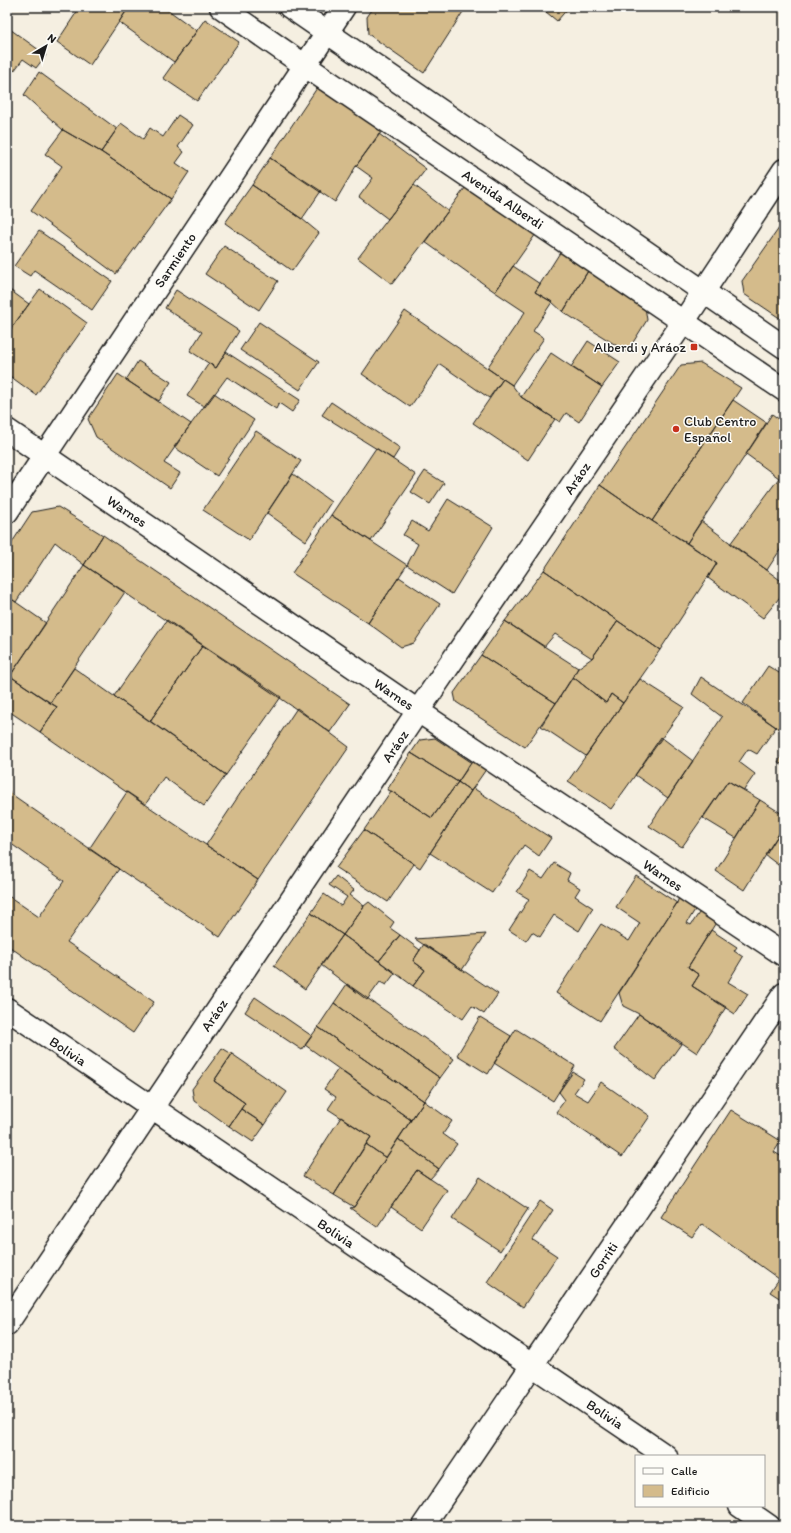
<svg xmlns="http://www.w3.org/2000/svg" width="791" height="1533" viewBox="0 0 791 1533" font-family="Itim,sans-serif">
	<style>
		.building { fill: #d4bb8b; stroke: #1c1c1c }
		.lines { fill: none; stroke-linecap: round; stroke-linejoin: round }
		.minor-casing { stroke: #1c1c1c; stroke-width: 25 }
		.major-casing { stroke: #1c1c1c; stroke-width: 25 }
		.minor { stroke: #fdfcf7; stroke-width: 22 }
		.major { stroke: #fdfcf7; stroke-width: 22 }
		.poi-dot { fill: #c8321e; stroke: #fdfcf7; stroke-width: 1.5 }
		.labels { text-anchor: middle; stroke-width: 3; stroke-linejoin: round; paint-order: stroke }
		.street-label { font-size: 14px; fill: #1c1c1c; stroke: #fdfcf7 }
		.poi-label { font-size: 14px; fill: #1c1c1c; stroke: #fdfcf7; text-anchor: end }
	</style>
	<rect width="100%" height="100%" fill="#f5efe1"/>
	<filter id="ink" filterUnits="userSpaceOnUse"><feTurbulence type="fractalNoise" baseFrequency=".025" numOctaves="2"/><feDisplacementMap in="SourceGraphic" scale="8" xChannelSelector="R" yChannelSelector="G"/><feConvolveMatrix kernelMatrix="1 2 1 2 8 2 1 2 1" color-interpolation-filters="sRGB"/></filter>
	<g filter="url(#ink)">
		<path class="building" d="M 80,7 L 129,7 L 90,65 L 57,42 Z
			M 129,7 L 164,7 L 197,31 L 174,62 L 119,22 Z
			M 374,7 L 466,7 L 424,73 L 368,34 L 367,17 Z
			M 540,7 L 569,7 L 557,21 Z
			M 205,19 L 239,42 L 197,101 L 163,78 Z
			M 7,27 L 46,55 L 36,68 L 23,59 L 14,71 L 7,66 Z
			M 39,72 L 117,129 L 101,152 L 63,130 L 24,95 Z
			M 317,88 L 382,131 L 356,166 L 335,202 L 270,158 Z
			M 178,115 L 193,125 L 178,147 L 184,152 L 176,163 L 189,172 L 171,199 L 101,152 L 121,123 L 143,139 L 150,128 L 163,137 Z
			M 63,130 L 101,152 L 171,199 L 116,274 L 31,211 L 62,166 L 45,154 Z
			M 379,134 L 426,169 L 388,219 L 359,197 L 373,178 L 356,166 Z
			M 270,158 L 321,191 L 302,219 L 252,185 Z
			M 471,180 L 538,231 L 495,292 L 425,242 Z
			M 252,185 L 302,219 L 319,233 L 292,271 L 225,223 Z
			M 414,185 L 448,211 L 392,284 L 358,258 Z
			M 784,221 L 784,321 L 744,294 L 742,281 Z
			M 39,231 L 112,281 L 92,310 L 34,270 L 30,276 L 14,266 Z
			M 224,246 L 278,281 L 259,310 L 205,274 Z
			M 561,251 L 591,266 L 563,312 L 552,302 L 535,292 Z
			M 513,266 L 540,284 L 535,292 L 552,302 L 533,331 L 544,338 L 512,385 L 487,368 L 525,312 L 495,292 Z
			M 591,266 L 644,300 L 647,320 L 627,352 L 563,312 Z
			M 7,288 L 29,304 L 7,334 Z
			M 40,289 L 87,323 L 36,395 L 7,374 L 7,334 Z
			M 176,290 L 239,331 L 216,368 L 190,351 L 202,332 L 165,308 Z
			M 405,311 L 503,379 L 489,398 L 440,364 L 410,407 L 362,374 Z
			M 259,322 L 319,362 L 300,390 L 240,350 Z
			M 588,341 L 620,362 L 602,387 L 571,367 Z
			M 226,352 L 300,400 L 292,412 L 279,403 L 276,409 L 227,377 L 205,407 L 187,396 L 209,363 L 216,368 Z
			M 551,353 L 602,387 L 579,422 L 566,413 L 560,422 L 521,397 Z
			M 138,361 L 171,382 L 159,401 L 126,380 Z
			M 701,363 L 741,388 L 652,521 L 600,485 L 681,365 Z
			M 118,374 L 191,424 L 164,463 L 180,473 L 170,488 L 96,437 L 88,419 Z
			M 503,379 L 512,385 L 521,397 L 555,419 L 528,460 L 473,423 Z
			M 214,393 L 254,420 L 217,476 L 174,447 Z
			M 733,400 L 767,423 L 687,543 L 652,521 Z
			M 331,402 L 400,448 L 393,459 L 322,415 Z
			M 772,414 L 784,423 L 784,544 L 767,570 L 730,544 L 779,478 L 746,454 Z
			M 256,431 L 301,461 L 249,540 L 203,510 Z
			M 376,448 L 416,475 L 371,541 L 331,515 Z
			M 425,471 L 444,483 L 430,504 L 411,492 Z
			M 293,474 L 331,502 L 306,541 L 267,513 Z
			M 600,485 L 652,521 L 717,563 L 660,650 L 544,570 Z
			M 448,499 L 493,527 L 452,594 L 407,565 L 418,544 L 403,535 L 412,521 L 428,531 Z
			M 58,507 L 103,535 L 84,565 L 55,542 L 16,602 L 7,596 L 7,550 L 32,512 Z
			M 331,515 L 407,565 L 368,623 L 292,573 Z
			M 701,521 L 784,583 L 784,592 L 763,618 L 708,578 L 717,563 L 687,543 Z
			M 103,535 L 350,704 L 330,732 L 84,565 Z
			M 84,565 L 125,592 L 50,703 L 10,676 Z
			M 544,570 L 618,621 L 592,658 L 555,634 L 544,647 L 505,621 Z
			M 399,577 L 440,604 L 414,643 L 401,647 L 368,623 Z
			M 7,596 L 46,623 L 10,676 L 57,707 L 40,732 L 7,710 Z
			M 167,620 L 203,645 L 150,721 L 114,696 Z
			M 505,621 L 578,668 L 556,703 L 481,655 Z
			M 618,621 L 660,650 L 623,703 L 611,694 L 606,703 L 573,677 L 578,668 L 592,658 Z
			M 203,645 L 281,697 L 226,775 L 150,721 Z
			M 481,655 L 556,703 L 525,747 L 456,702 L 454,693 Z
			M 768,666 L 784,676 L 784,733 L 743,703 Z
			M 74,668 L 226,775 L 204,806 L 164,777 L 145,805 L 40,732 L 57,707 L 50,703 Z
			M 573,677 L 606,703 L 611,694 L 623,703 L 586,756 L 541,726 Z
			M 701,677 L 776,727 L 757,754 L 748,749 L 739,762 L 755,774 L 744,790 L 728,781 L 682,847 L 649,826 L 722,717 L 692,694 Z
			M 640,679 L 684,707 L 611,809 L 568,781 Z
			M 297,708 L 349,747 L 258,880 L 206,845 Z
			M 661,737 L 693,761 L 668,798 L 635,775 Z
			M 435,738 L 471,762 L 458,782 L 411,753 L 420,740 Z
			M 411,753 L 458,782 L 432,818 L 391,791 L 387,790 Z
			M 784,753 L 784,766 L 778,762 Z
			M 474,759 L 487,768 L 471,791 L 458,782 Z
			M 728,781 L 760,800 L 736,838 L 703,818 Z
			M 458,782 L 471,791 L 420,868 L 364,830 L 391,791 L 432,818 Z
			M 473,788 L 551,838 L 539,856 L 524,845 L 492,893 L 430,853 Z
			M 7,791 L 119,869 L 67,942 L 154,1002 L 133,1033 L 7,945 L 7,895 L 39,917 L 64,881 L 7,841 Z
			M 127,792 L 258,880 L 220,937 L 89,849 Z
			M 760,800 L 784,815 L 784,826 L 744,890 L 716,871 Z
			M 784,826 L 784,878 L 780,876 L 782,868 L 765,855 Z
			M 364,830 L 414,864 L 388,902 L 336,868 Z
			M 554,863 L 570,873 L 567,880 L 580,888 L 575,896 L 593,908 L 579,931 L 554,915 L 540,937 L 532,932 L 526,941 L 509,930 L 529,899 L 517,892 L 530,871 L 543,879 Z
			M 336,876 L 354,890 L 350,895 L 364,906 L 343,935 L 311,913 L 324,894 L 341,906 L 347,897 L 329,885 Z
			M 636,876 L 677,903 L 600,1021 L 556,993 L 601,924 L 629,941 L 640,923 L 616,907 Z
			M 679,897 L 696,908 L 687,923 L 691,925 L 701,910 L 717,921 L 688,967 L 699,975 L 692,986 L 726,1007 L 697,1053 L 639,1014 L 623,1006 L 619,993 L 677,903 Z
			M 369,902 L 394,922 L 390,928 L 400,935 L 379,961 L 343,935 L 364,906 Z
			M 311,913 L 343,935 L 305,989 L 274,966 Z
			M 711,930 L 737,947 L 734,951 L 743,957 L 728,982 L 748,994 L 735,1014 L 692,986 L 699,975 L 688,967 Z
			M 486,934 L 462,970 L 415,939 Z
			M 343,935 L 395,973 L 386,985 L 380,982 L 367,1000 L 321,965 Z
			M 400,935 L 420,950 L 413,961 L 425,970 L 413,986 L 379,961 Z
			M 424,944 L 498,994 L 484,1014 L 472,1006 L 463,1019 L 413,986 L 425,970 L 413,961 Z
			M 347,984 L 454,1059 L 440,1078 L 334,1003 Z
			M 255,997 L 312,1036 L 302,1050 L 245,1012 Z
			M 334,1003 L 440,1078 L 424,1101 L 318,1027 Z
			M 639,1014 L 681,1044 L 655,1080 L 614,1049 Z
			M 480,1017 L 511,1036 L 488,1074 L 457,1055 Z
			M 318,1027 L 424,1101 L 411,1120 L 305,1045 Z
			M 516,1029 L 575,1066 L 553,1101 L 494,1063 Z
			M 222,1048 L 232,1054 L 214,1081 L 245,1103 L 229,1126 L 194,1101 L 192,1089 Z
			M 232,1054 L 287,1092 L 265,1125 L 241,1109 L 245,1103 L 214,1081 Z
			M 338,1069 L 411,1120 L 386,1158 L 366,1144 L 371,1137 L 328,1109 L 336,1097 L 324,1089 Z
			M 573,1072 L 584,1079 L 574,1093 L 588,1101 L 601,1082 L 650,1116 L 622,1157 L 556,1112 L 565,1100 L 559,1092 Z
			M 424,1101 L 452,1121 L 443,1134 L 457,1144 L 439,1169 L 398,1139 Z
			M 241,1109 L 265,1125 L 253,1142 L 229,1126 Z
			M 731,1110 L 781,1141 L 774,1152 L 784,1158 L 784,1301 L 770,1292 L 779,1279 L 702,1224 L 692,1237 L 661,1217 Z
			M 341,1117 L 371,1137 L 334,1195 L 303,1176 Z
			M 398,1139 L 439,1169 L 430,1179 L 417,1170 L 377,1227 L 350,1208 L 354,1207 Z
			M 366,1144 L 386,1158 L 354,1207 L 334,1195 Z
			M 417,1170 L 447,1190 L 421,1228 L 391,1207 Z
			M 480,1177 L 528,1209 L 500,1251 L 452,1219 Z
			M 540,1201 L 553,1210 L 533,1240 L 557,1256 L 523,1307 L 487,1282 Z"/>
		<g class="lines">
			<defs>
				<path id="minor" d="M 7,430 L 418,711 L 784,955
					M 7,512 L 344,7
					M 7,1009 L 666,1456
					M 7,1324 L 418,711 L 684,321 L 784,170
					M 740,1506 L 769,1526
					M 423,1526 L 784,994"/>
				<path id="major" d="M 221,7 L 304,65 L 784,390
					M 290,7 L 784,347"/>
			</defs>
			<use href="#minor" class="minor-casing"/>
			<use href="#major" class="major-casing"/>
			<use href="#minor" class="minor"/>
			<use href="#major" class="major"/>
		</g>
	</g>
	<g class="poi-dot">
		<rect x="690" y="343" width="8" height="8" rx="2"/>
		<circle cx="676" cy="429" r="4"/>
	</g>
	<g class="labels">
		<g class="street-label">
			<text transform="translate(503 199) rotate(34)" y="5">Avenida Alberdi</text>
			<text transform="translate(175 260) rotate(-56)" y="5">Sarmiento</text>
			<text transform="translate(577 478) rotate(-56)" y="5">Aráoz</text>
			<text transform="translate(127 511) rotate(34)" y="5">Warnes</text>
			<text transform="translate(394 694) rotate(34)" y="5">Warnes</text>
			<text transform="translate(395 746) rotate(-56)" y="5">Aráoz</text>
			<text transform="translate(663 875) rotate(34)" y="5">Warnes</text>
			<text transform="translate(214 1015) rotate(-56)" y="5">Aráoz</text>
			<text transform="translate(68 1051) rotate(34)" y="5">Bolivia</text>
			<text transform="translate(336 1233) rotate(34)" y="5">Bolivia</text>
			<text transform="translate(603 1260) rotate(-56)" y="5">Gorriti</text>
			<text transform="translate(605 1414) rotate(34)" y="5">Bolivia</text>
		</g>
		<g class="poi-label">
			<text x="686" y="352">Alberdi y Aráoz</text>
			<text x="684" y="426" text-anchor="start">Club Centro<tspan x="684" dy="16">Español</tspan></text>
		</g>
	</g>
	<rect width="791" height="1533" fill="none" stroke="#fdfcf7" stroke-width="24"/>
	<rect x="12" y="12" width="767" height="1509" fill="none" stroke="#1c1c1c" stroke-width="1.5" filter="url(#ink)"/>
	<rect x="635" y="1455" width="130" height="52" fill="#fdfcf7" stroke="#a3a29f"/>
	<rect x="643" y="1468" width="20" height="6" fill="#fdfcf7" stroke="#a3a29f"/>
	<text x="671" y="1475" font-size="12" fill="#1c1c1c">Calle</text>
	<rect x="643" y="1485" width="20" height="12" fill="#d4bb8b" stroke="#a3a29f"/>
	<text x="671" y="1495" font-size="12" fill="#1c1c1c">Edificio</text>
	<g transform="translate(46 46) rotate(38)" stroke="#fdfcf7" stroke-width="3" paint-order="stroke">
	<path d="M0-3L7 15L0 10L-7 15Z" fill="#1c1c1c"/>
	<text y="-6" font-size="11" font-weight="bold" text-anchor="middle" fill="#1c1c1c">N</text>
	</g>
</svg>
